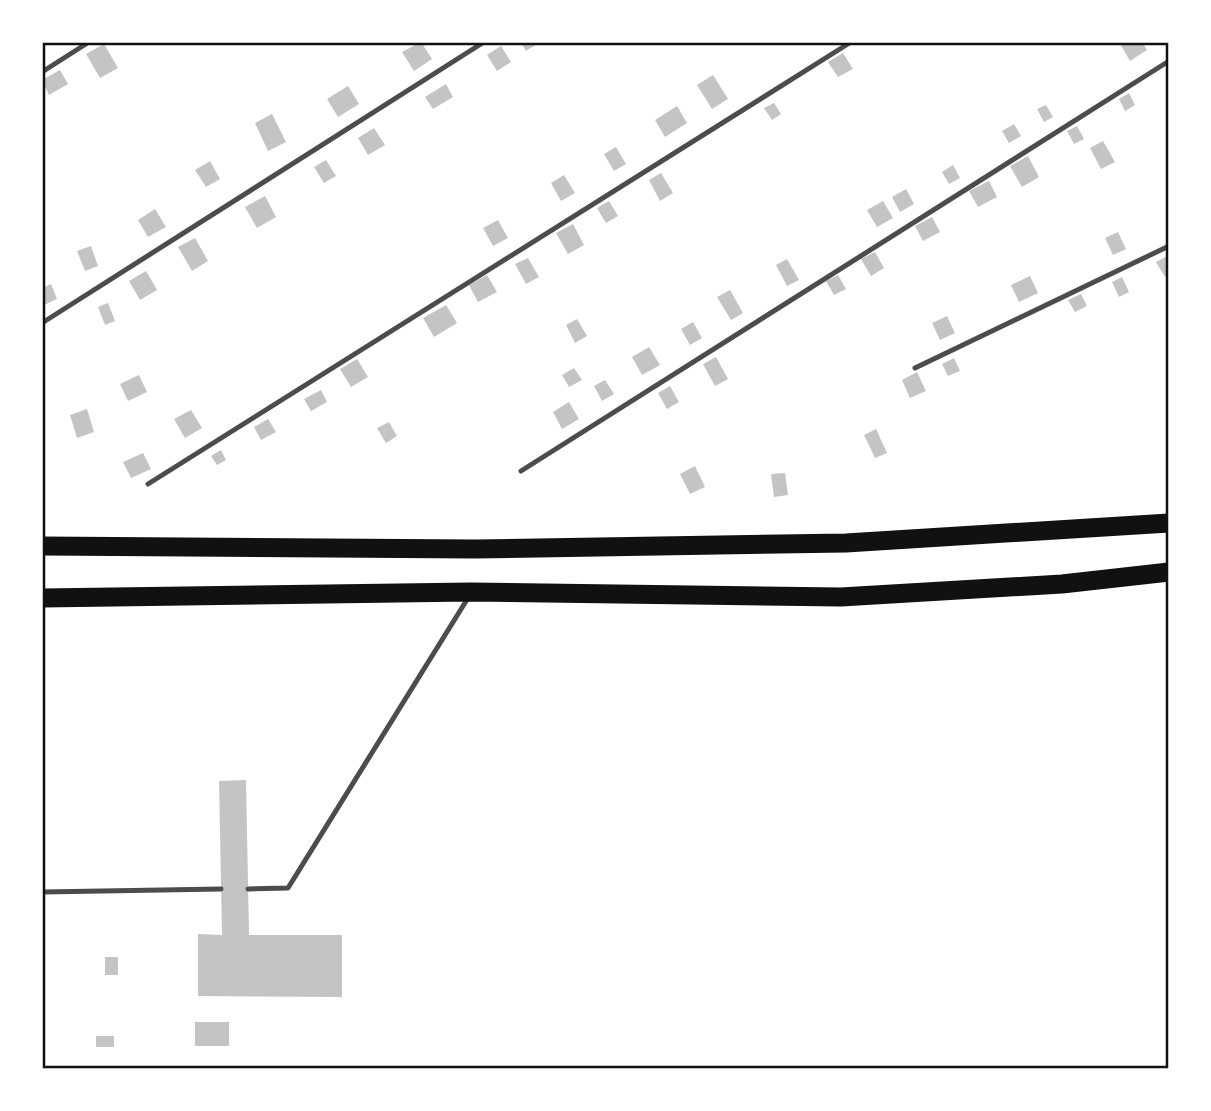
<svg xmlns="http://www.w3.org/2000/svg" width="1211" height="1111" viewBox="0 0 1211 1111" font-family="'Golos Text',sans-serif">
	<style>
		.building { fill: #c4c4c4 }
		.lines { fill: none; stroke-linecap: round; stroke-linejoin: round }
		.service { stroke: #4c4c4c; stroke-width: 5 }
		.trunk { stroke: #111; stroke-width: 19 }
		.neatline { fill: none; stroke: #111; stroke-width: 2.5 }
	</style>
	<rect width="100%" height="100%" fill="#fff"/>
	<path class="building" d="M 421,42 L 432,59 L 414,71 L 402,52 Z
		M 521,42 L 535,42 L 537,44 L 526,51 Z
		M 1119,42 L 1142,42 L 1147,50 L 1130,61 Z
		M 104,44 L 118,68 L 100,78 L 86,54 Z
		M 501,46 L 511,62 L 497,71 L 487,55 Z
		M 843,53 L 853,69 L 838,77 L 828,62 Z
		M 60,70 L 68,84 L 49,95 L 42,80 Z
		M 713,75 L 728,99 L 712,109 L 697,85 Z
		M 446,84 L 453,97 L 433,109 L 425,97 Z
		M 348,86 L 359,104 L 338,117 L 327,99 Z
		M 1129,93 L 1135,105 L 1125,111 L 1119,99 Z
		M 774,103 L 781,114 L 772,120 L 764,108 Z
		M 1046,105 L 1053,117 L 1044,122 L 1037,109 Z
		M 677,106 L 687,123 L 665,137 L 655,120 Z
		M 272,114 L 286,142 L 268,151 L 255,123 Z
		M 1014,124 L 1021,136 L 1009,143 L 1002,131 Z
		M 1077,126 L 1084,139 L 1074,144 L 1067,131 Z
		M 374,128 L 385,145 L 368,155 L 358,138 Z
		M 1103,141 L 1115,162 L 1101,169 L 1090,148 Z
		M 616,147 L 626,164 L 614,171 L 604,154 Z
		M 1028,156 L 1039,177 L 1022,187 L 1010,166 Z
		M 326,160 L 336,176 L 324,183 L 314,167 Z
		M 210,161 L 220,179 L 206,187 L 195,170 Z
		M 953,165 L 960,178 L 949,184 L 942,172 Z
		M 661,173 L 673,193 L 660,201 L 649,180 Z
		M 564,175 L 575,193 L 561,201 L 551,183 Z
		M 989,181 L 997,197 L 978,207 L 969,191 Z
		M 906,189 L 914,204 L 900,212 L 892,197 Z
		M 265,196 L 276,217 L 257,228 L 245,207 Z
		M 609,201 L 618,216 L 606,223 L 597,208 Z
		M 883,201 L 893,218 L 877,227 L 867,210 Z
		M 155,209 L 166,227 L 148,237 L 138,220 Z
		M 932,217 L 940,232 L 923,241 L 915,226 Z
		M 498,220 L 508,238 L 493,246 L 483,228 Z
		M 573,224 L 584,245 L 568,254 L 556,233 Z
		M 1118,232 L 1126,249 L 1113,255 L 1105,238 Z
		M 195,238 L 208,261 L 192,271 L 178,247 Z
		M 91,246 L 98,266 L 85,271 L 77,251 Z
		M 875,252 L 884,268 L 871,276 L 861,259 Z
		M 1169,255 L 1169,274 L 1165,277 L 1156,262 Z
		M 528,258 L 539,277 L 526,284 L 515,264 Z
		M 787,259 L 799,280 L 787,286 L 776,265 Z
		M 146,271 L 157,290 L 140,300 L 129,281 Z
		M 487,275 L 497,292 L 478,302 L 469,285 Z
		M 838,275 L 846,289 L 834,295 L 826,281 Z
		M 1030,276 L 1038,293 L 1019,302 L 1011,285 Z
		M 1122,277 L 1129,292 L 1119,297 L 1112,282 Z
		M 51,284 L 57,299 L 42,306 L 42,288 Z
		M 730,290 L 743,313 L 731,320 L 717,297 Z
		M 1081,294 L 1087,306 L 1075,312 L 1068,300 Z
		M 108,303 L 115,321 L 105,325 L 98,307 Z
		M 446,305 L 457,323 L 434,337 L 423,318 Z
		M 947,316 L 955,333 L 940,340 L 932,323 Z
		M 577,319 L 587,336 L 575,343 L 566,325 Z
		M 693,322 L 702,338 L 690,345 L 681,329 Z
		M 649,347 L 660,365 L 642,375 L 632,357 Z
		M 716,357 L 728,379 L 715,386 L 703,364 Z
		M 954,358 L 960,371 L 948,376 L 942,364 Z
		M 357,359 L 368,377 L 351,387 L 340,369 Z
		M 574,368 L 582,380 L 569,387 L 562,375 Z
		M 917,372 L 926,391 L 910,398 L 902,380 Z
		M 139,375 L 147,392 L 128,401 L 120,384 Z
		M 605,380 L 614,394 L 602,401 L 594,386 Z
		M 670,386 L 679,402 L 667,409 L 658,393 Z
		M 321,390 L 327,402 L 311,411 L 304,399 Z
		M 569,402 L 579,419 L 562,429 L 553,412 Z
		M 87,409 L 94,432 L 77,438 L 70,415 Z
		M 191,410 L 202,428 L 185,438 L 174,419 Z
		M 268,419 L 276,432 L 261,440 L 254,427 Z
		M 389,422 L 397,436 L 386,443 L 377,428 Z
		M 876,429 L 887,453 L 875,458 L 864,435 Z
		M 221,450 L 226,460 L 217,465 L 211,456 Z
		M 143,453 L 151,469 L 131,478 L 123,462 Z
		M 695,466 L 705,487 L 690,494 L 680,474 Z
		M 785,473 L 788,495 L 774,497 L 771,474 Z
		M 246,780 L 249,935 L 342,935 L 342,997 L 198,996 L 198,934 L 222,935 L 219,781 Z
		M 105,957 L 118,957 L 118,975 L 105,975 Z
		M 195,1022 L 229,1022 L 229,1046 L 195,1046 Z
		M 96,1036 L 114,1036 L 114,1047 L 96,1047 Z"/>
	<g class="lines">
		<path class="service" d="M 42,72 L 89,42
			M 42,323 L 484,42
			M 915,368 L 1169,246
			M 521,471 L 1169,61
			M 148,484 L 851,42
			M 248,889 L 288,888 L 468,598
			M 42,892 L 221,889"/>
		<path class="trunk" d="M 42,546 L 475,549 L 846,543 L 1169,523
			M 42,598 L 471,592 L 841,597 L 1062,584 L 1169,572"/>
	</g>
	<rect width="1211" height="1111" fill="none" stroke="#ffffff" stroke-width="88"/>
	<rect x="44" y="44" width="1123" height="1023" class="neatline"/>
</svg>
